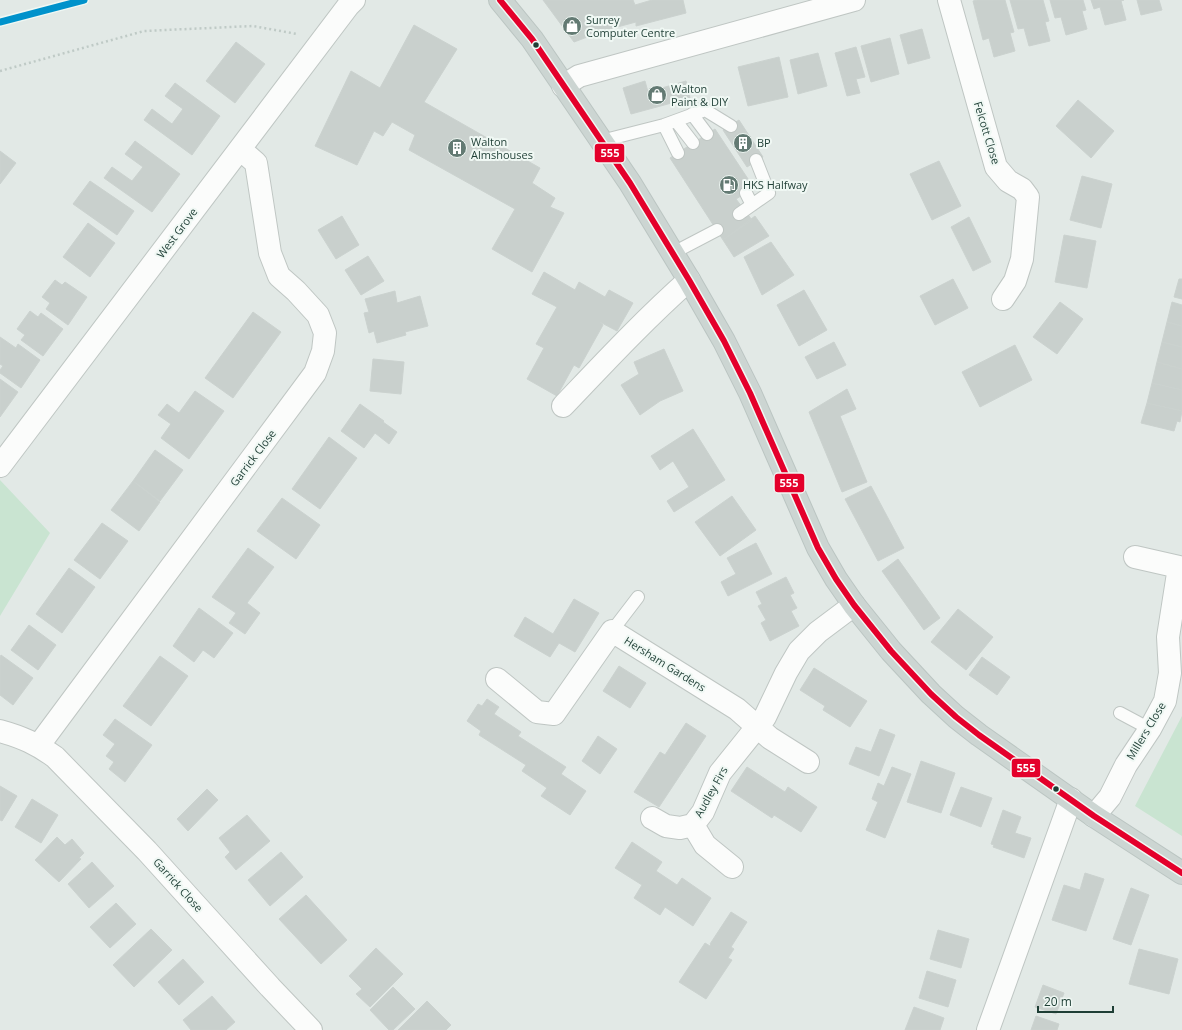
<svg xmlns="http://www.w3.org/2000/svg" width="1182" height="1030" viewBox="0 0 1182 1030" font-family="'Open Sans',sans-serif">
	<style>
		.green { fill: #c9e4d1 }
		.building { fill: #c9d0cd; stroke: #cbd2cf }
		.lines { fill: none; stroke-linecap: round; stroke-linejoin: round }
		.service-casing { stroke: #bfc6c3; stroke-width: 14 }
		.minor-casing { stroke: #bfc6c3; stroke-width: 24 }
		.primary-casing { stroke: #bbc5c2; stroke-width: 24 }
		.path { stroke: #bfcac6; stroke-width: 2.5; stroke-dasharray: 2 3; stroke-linecap: butt }
		.service { stroke: #fbfcfb; stroke-width: 12 }
		.minor { stroke: #fbfcfb; stroke-width: 22 }
		.primary { stroke: #ccd5d2; stroke-width: 22 }
		.bus-1-casing { stroke: #f0f8f4; stroke-width: 9 }
		.bus-1 { stroke: #e4002b; stroke-width: 6 }
		.rail-1-casing { stroke: #f0f8f4; stroke-width: 10 }
		.rail-1 { stroke: #0092cb; stroke-width: 7 }
		.bus-dot { fill: #1e3e35; stroke: #f0f8f4; stroke-width: 1.5 }
		.labels { text-anchor: middle; stroke-width: 4; stroke-linejoin: round; paint-order: stroke }
		.poi-label { font-size: 11px; fill: #1e3e35; stroke: #f0f8f4; text-anchor: start }
		.street-label { font-size: 11px; fill: #1e3e35; stroke: #f0f8f4 }
		.line-badge { stroke: #f0f8f4; stroke-width: 1.5 }
		.badge-label { font-size: 11px; text-anchor: middle; font-weight: bold; fill: #fff }
	</style>
	<rect width="100%" height="100%" fill="#e2e9e6"/>
	<path class="green" d="M 0,480 L 50,533 L 0,616 Z
		M 1182,716 L 1182,836 L 1135,806 Z"/>
	<path class="building" d="M 543,0 L 633,0 L 635,5 L 652,0 L 683,0 L 686,13 L 636,26 L 636,22 L 606,30 L 574,42 Z
		M 977,0 L 1005,0 L 1014,32 L 1010,33 L 1015,51 L 994,57 L 989,38 L 983,40 L 973,1 Z
		M 1010,0 L 1043,0 L 1049,21 L 1045,22 L 1050,41 L 1029,46 L 1024,28 L 1018,29 Z
		M 1050,0 L 1083,0 L 1086,10 L 1082,11 L 1087,29 L 1066,35 L 1061,17 L 1055,18 Z
		M 1091,0 L 1124,0 L 1121,1 L 1126,20 L 1105,25 L 1100,7 L 1094,9 Z
		M 1137,0 L 1159,0 L 1162,10 L 1141,15 Z
		M 414,25 L 457,49 L 424,102 L 540,168 L 532,183 L 555,198 L 550,207 L 564,213 L 532,272 L 492,249 L 515,209 L 409,150 L 415,135 L 392,122 L 383,136 L 374,131 L 357,165 L 315,146 L 351,71 L 380,88 Z
		M 922,29 L 930,58 L 908,64 L 900,35 Z
		M 890,38 L 899,74 L 871,82 L 861,46 Z
		M 236,42 L 265,64 L 235,103 L 206,81 Z
		M 856,47 L 865,77 L 856,79 L 860,93 L 847,96 L 835,53 Z
		M 818,53 L 827,86 L 798,94 L 790,60 Z
		M 779,57 L 788,97 L 748,106 L 738,67 Z
		M 645,81 L 648,92 L 686,81 L 690,98 L 631,114 L 623,88 Z
		M 175,83 L 220,116 L 192,155 L 144,120 L 152,109 L 172,124 L 183,109 L 165,96 Z
		M 1078,100 L 1114,131 L 1091,158 L 1056,126 Z
		M 739,120 L 763,157 L 747,167 L 723,130 Z
		M 715,129 L 754,188 L 736,199 L 752,220 L 723,240 L 670,158 Z
		M 135,141 L 180,174 L 152,212 L 104,178 L 112,167 L 132,181 L 143,167 L 125,154 Z
		M 0,151 L 16,163 L 0,184 Z
		M 939,161 L 961,206 L 932,220 L 910,174 Z
		M 1082,176 L 1112,184 L 1101,228 L 1070,220 Z
		M 90,181 L 134,211 L 117,235 L 73,204 Z
		M 342,216 L 359,245 L 336,259 L 318,230 Z
		M 755,216 L 769,236 L 734,257 L 723,240 Z
		M 969,217 L 991,262 L 973,271 L 951,227 Z
		M 88,223 L 115,243 L 90,277 L 63,257 Z
		M 1064,235 L 1096,241 L 1087,288 L 1055,282 Z
		M 771,242 L 794,275 L 762,295 L 744,257 Z
		M 368,256 L 384,281 L 361,295 L 345,270 Z
		M 544,272 L 575,290 L 579,282 L 605,297 L 609,290 L 633,303 L 617,331 L 600,322 L 603,325 L 579,368 L 574,365 L 557,396 L 527,379 L 544,348 L 536,344 L 557,307 L 532,294 Z
		M 953,279 L 968,308 L 935,325 L 920,296 Z
		M 1179,279 L 1182,279 L 1182,299 L 1174,297 Z
		M 55,280 L 62,285 L 65,282 L 87,297 L 68,325 L 46,309 L 50,303 L 42,297 Z
		M 804,290 L 827,330 L 799,346 L 777,305 Z
		M 395,291 L 397,303 L 420,296 L 428,326 L 405,332 L 406,335 L 377,343 L 374,331 L 369,333 L 364,313 L 369,312 L 365,299 Z
		M 1060,302 L 1083,319 L 1057,354 L 1033,337 Z
		M 1172,302 L 1182,305 L 1182,326 L 1167,322 Z
		M 30,311 L 38,317 L 41,313 L 63,329 L 43,356 L 21,340 L 25,335 L 17,329 Z
		M 253,312 L 281,332 L 233,398 L 205,378 Z
		M 1167,322 L 1182,326 L 1182,347 L 1162,342 Z
		M 0,337 L 16,348 L 18,344 L 40,360 L 21,388 L 0,373 L 0,370 L 3,366 L 0,364 Z
		M 834,342 L 846,365 L 817,379 L 805,357 Z
		M 1162,342 L 1182,347 L 1182,369 L 1157,362 Z
		M 1015,345 L 1032,380 L 980,407 L 962,372 Z
		M 664,349 L 683,391 L 660,401 L 640,415 L 621,385 L 639,374 L 634,362 Z
		M 373,359 L 404,362 L 401,394 L 370,391 Z
		M 1157,362 L 1182,369 L 1182,390 L 1152,383 Z
		M 0,379 L 18,392 L 0,417 Z
		M 1152,383 L 1182,390 L 1182,411 L 1147,403 Z
		M 847,389 L 856,409 L 840,416 L 867,482 L 842,492 L 809,412 Z
		M 195,391 L 224,411 L 189,459 L 161,438 L 171,424 L 158,415 L 167,404 L 179,413 Z
		M 1147,403 L 1182,411 L 1180,422 L 1177,421 L 1174,431 L 1141,423 Z
		M 360,404 L 384,421 L 383,422 L 397,432 L 389,444 L 375,433 L 364,448 L 341,431 Z
		M 693,429 L 725,480 L 674,512 L 667,501 L 689,487 L 673,461 L 660,470 L 651,456 Z
		M 329,437 L 357,458 L 320,509 L 292,489 Z
		M 155,450 L 183,470 L 160,501 L 133,481 Z
		M 133,481 L 160,502 L 139,531 L 111,510 Z
		M 871,486 L 904,548 L 878,561 L 845,499 Z
		M 732,496 L 756,530 L 720,556 L 695,522 Z
		M 282,498 L 320,525 L 296,559 L 257,531 Z
		M 102,523 L 128,541 L 100,579 L 74,560 Z
		M 756,543 L 772,574 L 728,596 L 721,582 L 736,574 L 727,558 Z
		M 248,548 L 274,567 L 247,603 L 260,613 L 245,634 L 229,623 L 236,613 L 212,597 Z
		M 898,559 L 940,618 L 924,630 L 882,571 Z
		M 69,568 L 95,587 L 62,633 L 36,614 Z
		M 786,577 L 794,593 L 790,595 L 797,608 L 791,611 L 799,626 L 770,641 L 761,623 L 766,620 L 758,606 L 762,604 L 756,592 Z
		M 574,599 L 599,613 L 575,652 L 559,643 L 550,657 L 514,636 L 525,617 L 553,634 Z
		M 199,608 L 233,633 L 214,658 L 203,650 L 194,662 L 173,646 Z
		M 958,609 L 993,637 L 966,670 L 931,642 Z
		M 29,625 L 56,645 L 38,670 L 11,650 Z
		M 1,655 L 33,678 L 13,705 L 0,695 L 0,657 Z
		M 160,656 L 188,676 L 151,726 L 123,706 Z
		M 982,657 L 1010,677 L 997,695 L 969,675 Z
		M 619,666 L 646,683 L 630,708 L 603,691 Z
		M 814,668 L 867,701 L 850,727 L 823,710 L 825,706 L 800,690 Z
		M 487,699 L 499,707 L 494,714 L 521,732 L 518,736 L 566,767 L 561,774 L 586,791 L 570,815 L 541,796 L 547,788 L 522,771 L 526,765 L 479,735 L 481,731 L 467,721 L 478,704 L 482,706 Z
		M 115,719 L 152,745 L 125,782 L 109,769 L 114,762 L 106,756 L 115,744 L 103,735 Z
		M 686,723 L 706,736 L 659,807 L 634,792 L 660,752 L 665,755 Z
		M 880,729 L 895,735 L 879,776 L 849,764 L 856,747 L 871,752 Z
		M 598,736 L 617,749 L 600,774 L 582,761 Z
		M 921,761 L 955,773 L 941,813 L 907,802 Z
		M 747,767 L 785,792 L 788,787 L 817,807 L 801,832 L 774,815 L 772,818 L 731,791 Z
		M 892,767 L 911,774 L 885,838 L 866,830 L 878,802 L 872,799 L 878,783 L 884,786 Z
		M 0,786 L 17,796 L 2,821 L 0,820 Z
		M 961,787 L 992,798 L 981,827 L 950,815 Z
		M 207,789 L 218,800 L 188,831 L 177,819 Z
		M 32,799 L 58,815 L 41,843 L 15,827 Z
		M 1003,810 L 1021,817 L 1015,833 L 1031,838 L 1024,858 L 993,847 L 994,845 L 991,844 Z
		M 247,815 L 270,841 L 236,870 L 225,857 L 230,852 L 219,838 Z
		M 57,837 L 65,845 L 72,839 L 84,853 L 79,858 L 81,859 L 59,882 L 35,860 Z
		M 632,842 L 662,862 L 656,871 L 677,885 L 682,878 L 711,898 L 693,926 L 665,907 L 660,915 L 634,898 L 642,885 L 615,868 Z
		M 281,852 L 303,877 L 270,906 L 248,880 Z
		M 92,862 L 114,886 L 89,908 L 68,884 Z
		M 1085,873 L 1104,879 L 1086,931 L 1052,920 L 1064,885 L 1080,890 Z
		M 1131,888 L 1149,895 L 1131,945 L 1113,939 Z
		M 306,895 L 347,940 L 321,964 L 279,919 Z
		M 116,903 L 136,924 L 110,948 L 90,927 Z
		M 731,912 L 747,922 L 731,947 L 734,949 L 728,958 L 732,960 L 706,999 L 679,982 L 705,943 L 710,946 L 711,945 L 710,944 Z
		M 151,929 L 172,950 L 134,987 L 113,965 Z
		M 938,930 L 969,939 L 961,968 L 930,959 Z
		M 376,948 L 403,974 L 370,1007 L 356,994 L 362,989 L 349,976 Z
		M 1139,949 L 1178,959 L 1169,994 L 1129,984 Z
		M 183,959 L 204,982 L 179,1005 L 158,982 Z
		M 927,971 L 956,980 L 948,1007 L 919,998 Z
		M 1043,985 L 1064,993 L 1056,1014 L 1035,1007 Z
		M 393,987 L 415,1009 L 393,1030 L 389,1030 L 370,1010 Z
		M 212,996 L 235,1022 L 226,1030 L 191,1030 L 183,1020 Z
		M 427,1001 L 451,1025 L 446,1030 L 398,1030 Z
		M 914,1007 L 944,1018 L 940,1030 L 905,1030 Z
		M 1036,1016 L 1059,1024 L 1057,1030 L 1031,1030 Z"/>
	<g class="lines">
		<defs>
			<path id="service" d="M 692,114 L 707,134
				M 676,121 L 693,143
				M 664,125 L 705,110 L 731,126
				M 601,141 L 664,125 L 678,153
				M 746,193 L 752,205
				M 739,214 L 769,193 L 756,160
				M 673,253 L 717,230
				M 612,631 L 638,597
				M 1120,713 L 1150,729"/>
			<path id="minor" d="M 949,0 L 996,167 L 1008,181 L 1022,189 L 1028,197 L 1022,259 L 1015,281 L 1003,299
				M 563,86 L 579,76 L 854,0
				M 563,406 C 604,363 644,320 689,280
				M 0,466 L 348,6 L 354,0
				M 497,679 L 537,712 L 554,714 L 612,631 L 737,709 L 770,738 L 808,762
				M 0,731 C 22,737 37,744 55,757 L 147,851 L 270,987 L 311,1030
				M 39,745 L 315,373 L 323,351 L 325,333 L 318,315 L 296,291 L 279,276 L 270,253 L 256,163 L 240,149
				M 1094,816 L 1110,797 L 1126,765 L 1150,729 L 1165,701 L 1170,673 L 1168,637 L 1179,567 L 1135,557
				M 652,818 L 666,826 L 680,828 L 693,825 L 703,812 L 720,773 L 765,717 L 786,673 L 799,651 L 818,632 L 854,605
				M 693,825 L 705,845 L 732,867
				M 988,1030 L 1071,799"/>
			<path id="primary" d="M 500,0 L 532,39 L 630,183 L 689,280 L 724,341 L 750,393 L 818,548 L 836,579 L 854,605 L 891,651 L 931,694 L 956,717 L 979,735 L 1094,816 L 1182,873"/>
		</defs>
		<use href="#service" class="service-casing"/>
		<use href="#minor" class="minor-casing"/>
		<use href="#primary" class="primary-casing"/>
		<path class="path" d="M 0,71 L 144,31 L 253,26 L 297,34"/>
		<use href="#service" class="service"/>
		<use href="#minor" class="minor"/>
		<use href="#primary" class="primary"/>
		<defs>
			<path id="bus-1" d="M 500,0 L 532,39 L 630,183 L 689,280 L 724,341 L 750,393 L 818,548 L 836,579 L 854,605 L 891,651 L 931,694 L 956,717 L 979,735 L 1094,816 L 1182,873"/>
		</defs>
		<use href="#bus-1" class="bus-1-casing"/>
		<use href="#bus-1" class="bus-1"/>
		<defs>
			<path id="rail-1" d="M 0,22 L 84,0"/>
		</defs>
		<use href="#rail-1" class="rail-1-casing"/>
		<use href="#rail-1" class="rail-1"/>
	</g>
	<defs>
		<symbol id="shop-disc" viewBox="-11 -11 22 22"><circle r="9.5" fill="#637a73" stroke="#f0f8f4"/><path d="M-5-2.5h2.3a2.7 3.5 0 0 1 5.4 0H5L5.5 6h-11ZM-1.5-2.5h3a1.5 2.3 0 0 0-3 0Z" fill="#fff"/></symbol>
		<symbol id="building-disc" viewBox="-11 -11 22 22"><circle r="9.5" fill="#637a73" stroke="#f0f8f4"/><path d="M-4-6H4V6H1V3H-1V6H-4ZM-2.5-4.3h1.7v1.8h-1.7ZM.8-4.3h1.7v1.8H.8ZM-2.5-1h1.7V.8h-1.7ZM.8-1h1.7V.8H.8Z" fill="#fff"/></symbol>
		<symbol id="fuel-disc" viewBox="-11 -11 22 22"><circle r="9.5" fill="#637a73" stroke="#f0f8f4"/><path d="M-5.5-6h7V0h2V4h1.3V-2.5L3-4.5l.8-.8L6-3V5H2.5V1h-1V6h-7ZM-4.2-4.7v3.2H.2V-4.7Z" fill="#fff"/></symbol>
	</defs>
	<g fill-rule="evenodd">
		<use href="#shop-disc" x="561" y="15" width="22" height="22"/>
		<use href="#shop-disc" x="646" y="84" width="22" height="22"/>
		<use href="#building-disc" x="732" y="132" width="22" height="22"/>
		<use href="#building-disc" x="446" y="137" width="22" height="22"/>
		<use href="#fuel-disc" x="718" y="174" width="22" height="22"/>
	</g>
	<g class="bus-dot">
		<circle cx="536" cy="45" r="3.5"/>
		<circle cx="1056" cy="789" r="3.5"/>
	</g>
	<g class="labels">
		<g class="poi-label">
			<text x="586" y="24">Surrey<tspan x="586" dy="13">Computer Centre</tspan></text>
			<text x="671" y="93">Walton<tspan x="671" dy="13">Paint &amp; DIY</tspan></text>
			<text x="471" y="146">Walton<tspan x="471" dy="13">Almshouses</tspan></text>
			<text x="757" y="147">BP</text>
			<text x="743" y="189">HKS Halfway</text>
		</g>
		<g class="street-label">
			<text transform="translate(987 133) rotate(73)" y="4">Felcott Close</text>
			<text transform="translate(177 233) rotate(-53)" y="4">West Grove</text>
			<text transform="translate(253 458) rotate(-53)" y="4">Garrick Close</text>
			<text transform="translate(665 664) rotate(32)" y="4">Hersham Gardens</text>
			<text transform="translate(1146 731) rotate(-59)" y="4">Millers Close</text>
			<text transform="translate(711 792) rotate(-61)" y="4">Audley Firs</text>
			<text transform="translate(178 885) rotate(48)" y="4">Garrick Close</text>
		</g>
	</g>
	<g class="line-badge">
		<rect x="594" y="143" width="31" height="20" rx="4" fill="#e4002b"/>
		<rect x="774" y="473" width="31" height="20" rx="4" fill="#e4002b"/>
		<rect x="1011" y="758" width="30" height="20" rx="4" fill="#e4002b"/>
	</g>
	<g class="badge-label">
		<text x="610" y="157">555</text>
		<text x="789" y="487">555</text>
		<text x="1026" y="772">555</text>
	</g>
	<path d="M1038 1006v6h75v-6" fill="none" stroke="#1e3e35" stroke-width="2"/>
	<text x="1044" y="1006" font-size="12" fill="#1e3e35" stroke="#f0f8f4" stroke-width="3" paint-order="stroke">20 m</text>
</svg>
